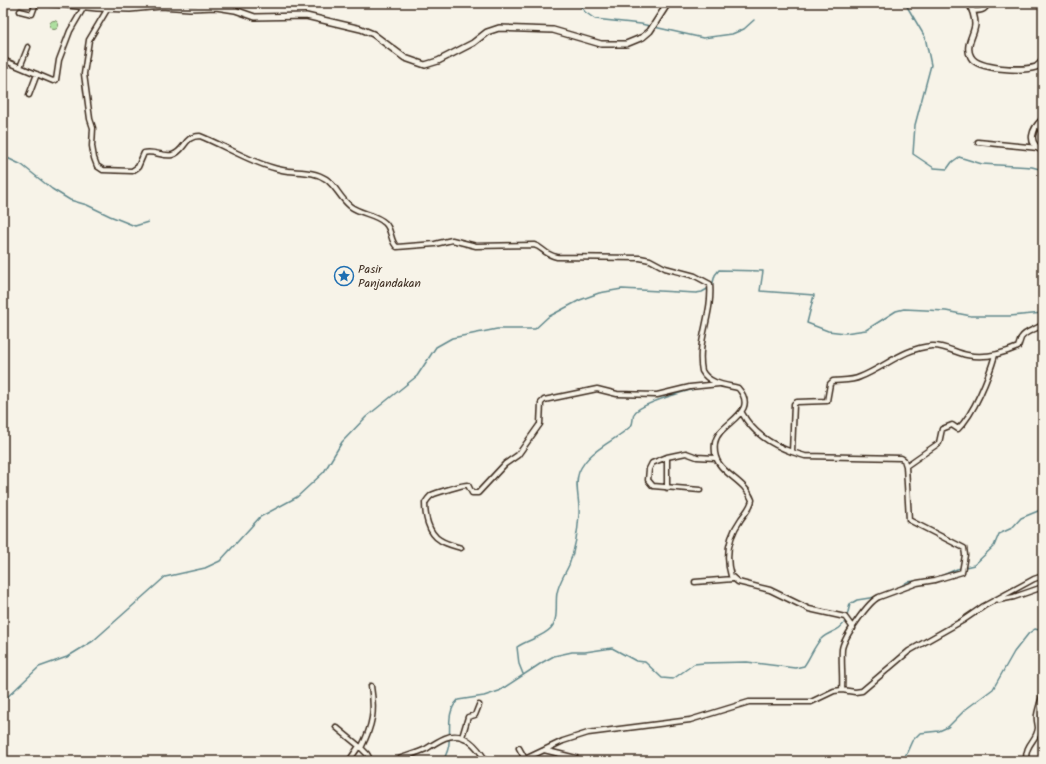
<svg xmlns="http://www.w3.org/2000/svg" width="1046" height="764" viewBox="0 0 1046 764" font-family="Kalam,sans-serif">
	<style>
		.green { fill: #aedfa0; stroke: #74845f }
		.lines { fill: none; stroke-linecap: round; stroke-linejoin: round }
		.stream { stroke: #60888c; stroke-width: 1.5 }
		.minor-casing { stroke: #3b2a1e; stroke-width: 7 }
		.tertiary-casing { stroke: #3b2a1e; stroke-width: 8 }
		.minor { stroke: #f7f3e8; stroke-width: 4 }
		.tertiary { stroke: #f7f3e8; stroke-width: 5 }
		.labels { text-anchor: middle; stroke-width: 4; stroke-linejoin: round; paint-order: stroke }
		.poi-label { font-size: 12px; fill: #3b2a1e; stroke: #f7f3e8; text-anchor: start }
	</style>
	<rect width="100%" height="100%" fill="#f7f3e8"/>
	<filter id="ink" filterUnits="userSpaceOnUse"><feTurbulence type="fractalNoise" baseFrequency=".025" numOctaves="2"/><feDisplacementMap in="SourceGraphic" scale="8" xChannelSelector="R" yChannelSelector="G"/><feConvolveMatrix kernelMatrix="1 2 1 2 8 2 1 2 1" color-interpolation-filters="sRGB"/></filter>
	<g filter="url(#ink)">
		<path class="green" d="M49.5 25a4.5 4.5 0 1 1 9 0a4.5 4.5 0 1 1-9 0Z"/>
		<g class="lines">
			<path class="stream" d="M 578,3 L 585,12 L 595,19 L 641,24 L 703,38 L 732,34 L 744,29 L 754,20
				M 905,3 L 925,37 L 931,65 L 915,125 L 913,154 L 934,168 L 947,169 L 952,162 L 959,157 L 982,164 L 1032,167 L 1043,170
				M 3,156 L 22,165 L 52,189 L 70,200 L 87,205 L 110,216 L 135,226 L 148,222
				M 712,286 L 715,275 L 719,270 L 763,271 L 760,291 L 814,295 L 807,323 L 828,331 L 845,333 L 866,330 L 896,311 L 904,309 L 946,311 L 971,316 L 1010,316 L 1043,313
				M 941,576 L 957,569 L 974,565 L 994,546 L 999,534 L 1012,528 L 1021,518 L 1043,509
				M 898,588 L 907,582 L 930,579
				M 847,616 L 850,604 L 857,600 L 876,597
				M 523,674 L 519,664 L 517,647 C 527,640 543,637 551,628 C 559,619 555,603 557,593 C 559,582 565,574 569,565 C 575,549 578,531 579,514 C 580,500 574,485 579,472 C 588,450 615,441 631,426 C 634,422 632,419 634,414 C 638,404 687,391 698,388
				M 3,701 L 39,667 L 67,657 L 93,641 L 165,577 L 205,568 L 220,561 L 260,517 L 297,497 L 324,472 L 342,442 L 366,417 L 417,376 L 436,347 L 452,338 L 497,329 L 535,329 L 548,317 L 580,300 L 599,293 L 622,289 L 696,293 L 702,292 L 709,288
				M 443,761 C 446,755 449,749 449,743 C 451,726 446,713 458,700 L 484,696 L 499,691 L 543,662 L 554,656 L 572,652 L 585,652 L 612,648 L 636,661 L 645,662 L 662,678 L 673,679 L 694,664 L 704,663 L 747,662 L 795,668 L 804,666 C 810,658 814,646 821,639 C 830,630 839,633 846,620
				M 903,761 L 912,741 L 920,733 L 939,731 L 948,727 L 966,709 L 993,689 L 1014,652 L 1029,633 L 1035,629 L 1043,631"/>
			<defs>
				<path id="minor" d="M 108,8 L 89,40 L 84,74 L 90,119 L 93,128 L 92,146 L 94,158 L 97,166 L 103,170 L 132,171 L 138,167 L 144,153 C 153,150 163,157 172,155 C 186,151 183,136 200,136 C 225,146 256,165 282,170 C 296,173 313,170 326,179 C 336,186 340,198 350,206 C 360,214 376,214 385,223 C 392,229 390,242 397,247 L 435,244 L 452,240 L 476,246 L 534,245 C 543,247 543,254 557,257 L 640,258 L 650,260 L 665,268 L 695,276 L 710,284 C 713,314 696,342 702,371 C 709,384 726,385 738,388 C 761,414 718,422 715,443 C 711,474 743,475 752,500 C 751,507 745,513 741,519 C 729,536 725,556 731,576 L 738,582 L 770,590 L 809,609 L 845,617 L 853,628
					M 20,11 L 32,14 L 36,3
					M 972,11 C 980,11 985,11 988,3
					M 3,60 L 53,81 L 56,80 L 59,60 L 70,31 L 84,7
					M 20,67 L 28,47
					M 29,95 L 37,74
					M 978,142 L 1038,148
					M 742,413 C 753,433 770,444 792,452 L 794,404 L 797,402 L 827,401 L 830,384 L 833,381 C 841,380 852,381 860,377 C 885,367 904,348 932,346 C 944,345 956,353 967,355 C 985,359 1002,354 1018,347 C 1019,344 1020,341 1021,338 C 1026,330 1037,330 1043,324
					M 792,452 L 805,456 L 901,458 L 904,460 L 906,466 L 909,520 L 964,548 L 965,555 L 962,572 L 935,580 L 917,583 L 879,597 C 868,602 844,637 842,649 C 841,663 843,676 842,690
					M 667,457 L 667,488
					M 906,466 L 939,443 L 942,429 L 952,425 L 958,429 C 974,414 989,376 995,355
					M 700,490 L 653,486 L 648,480 L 649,469 L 652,463 L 667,457 L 686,453 L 697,457 L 715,458
					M 461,548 C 455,546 446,544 440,540 C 428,533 425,515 425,503 C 427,500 430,495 434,494 C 439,492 465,484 468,485 L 472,493 L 478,493 L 505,464 L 518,455 L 540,424 L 541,403 L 544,400 L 597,389 L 617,394 L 657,395 L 690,387 L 719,384
					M 695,582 L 733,579
					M 999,600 L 1014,597 L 1043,587
					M 336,727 L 359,746
					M 462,737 L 468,717 L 475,715 L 479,705
					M 361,748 C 373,725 375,711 371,686
					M 519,748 L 525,759
					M 544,750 L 576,758 L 580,761
					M 349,761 L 359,746 L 367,754 L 371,761
					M 394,761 C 405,756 415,754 426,749 C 432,745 438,741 445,738 C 464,730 477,746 486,761
					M 521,761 L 563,741 L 588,733 L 690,720 L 749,702 L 811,702 L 834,691 L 842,690 L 855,692 L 862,691 L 909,651 L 962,621 L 984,606 L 1034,579 L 1043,576
					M 1026,761 C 1025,743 1037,741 1038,728 C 1038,724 1036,720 1037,715 C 1038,708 1041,700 1043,693"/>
				<path id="tertiary" d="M 48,3 L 97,8 L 130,9 L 161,6 L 190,8 L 216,7 L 235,10 L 255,17 L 306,16 L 361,29 L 373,34 L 405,58 L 425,65 L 438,61 L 473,43 L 487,32 L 499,28 L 553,30 L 601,44 L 626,44 L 643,37 L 650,31 L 668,3
					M 969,3 C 972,8 975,18 975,24 C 975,34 964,46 971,57 C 978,70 1024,71 1036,67 C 1039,65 1041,63 1043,60
					M 1043,119 C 1032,129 1026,143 1043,151"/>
			</defs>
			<use href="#minor" class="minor-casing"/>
			<use href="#tertiary" class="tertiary-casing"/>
			<use href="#minor" class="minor"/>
			<use href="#tertiary" class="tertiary"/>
		</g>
	</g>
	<defs>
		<symbol id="sight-ring" viewBox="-11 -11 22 22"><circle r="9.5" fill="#f7f3e8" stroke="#1f6fb2" stroke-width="1.5"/><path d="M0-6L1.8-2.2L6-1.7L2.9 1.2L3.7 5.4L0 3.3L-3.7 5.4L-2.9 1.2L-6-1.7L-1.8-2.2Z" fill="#1f6fb2"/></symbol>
	</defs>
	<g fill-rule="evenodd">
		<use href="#sight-ring" x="333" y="265" width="22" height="22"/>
	</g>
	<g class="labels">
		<g class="poi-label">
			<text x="358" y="273">Pasir<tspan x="358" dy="14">Panjandakan</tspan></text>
		</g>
	</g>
	<rect width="1046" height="764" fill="none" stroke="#f7f3e8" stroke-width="16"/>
	<rect x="8" y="8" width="1030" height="748" fill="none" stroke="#3b2a1e" stroke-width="1.5" filter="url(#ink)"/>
</svg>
